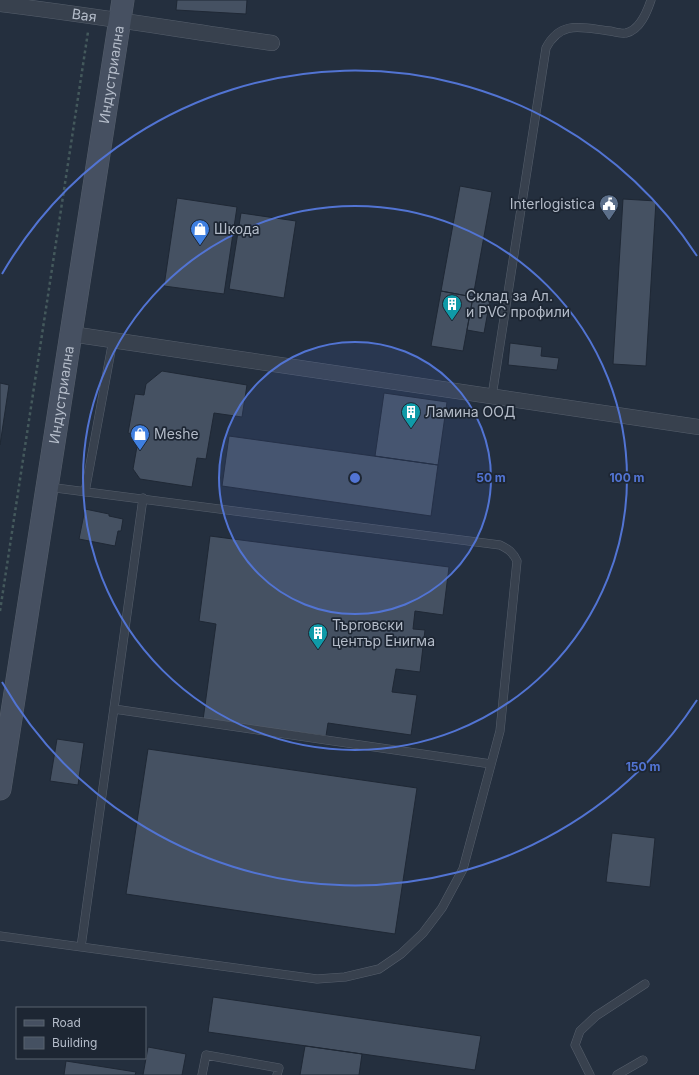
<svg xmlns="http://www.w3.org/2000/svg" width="699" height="1075" viewBox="0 0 699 1075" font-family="Inter,sans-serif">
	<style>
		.building { fill: #455162; stroke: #1f2835 }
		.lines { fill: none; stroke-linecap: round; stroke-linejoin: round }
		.lane-casing { stroke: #565f6c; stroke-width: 9 }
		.street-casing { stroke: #565f6c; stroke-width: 16 }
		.secondary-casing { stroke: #565f6c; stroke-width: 23 }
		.path { stroke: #44595c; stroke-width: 2.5; stroke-dasharray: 3 3; stroke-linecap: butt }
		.lane { stroke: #38414e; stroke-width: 8 }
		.street { stroke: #38414e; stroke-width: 15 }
		.secondary { stroke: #465061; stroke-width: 22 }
		.ring { fill: none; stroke: #5274d3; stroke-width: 2 }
		.labels { text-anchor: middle; stroke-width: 3.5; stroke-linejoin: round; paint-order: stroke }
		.street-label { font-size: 14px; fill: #b4bcc9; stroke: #1d2633 }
		.poi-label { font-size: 14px; fill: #b4bcc9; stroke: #1d2633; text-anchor: start }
		.centre { fill: #5274d3; stroke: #1d2633; stroke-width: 2 }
		.ring-label { font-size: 12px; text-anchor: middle; font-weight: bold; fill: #5274d3; stroke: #1d2633; stroke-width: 3.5; stroke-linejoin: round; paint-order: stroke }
	</style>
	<rect width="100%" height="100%" fill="#242f3e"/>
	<path class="building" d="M 177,0 L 247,0 L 246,14 L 176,10 Z
		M 460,186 L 492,192 L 473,297 L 441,291 Z
		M 177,198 L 237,207 L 224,294 L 164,286 Z
		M 623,199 L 656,201 L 646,366 L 613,364 Z
		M 241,213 L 296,221 L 284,298 L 229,289 Z
		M 441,291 L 473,297 L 463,351 L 431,346 Z
		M 473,297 L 490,300 L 484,333 L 467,330 Z
		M 510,343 L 542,347 L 541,356 L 559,358 L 557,370 L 508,365 Z
		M 162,371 L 247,385 L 242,417 L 214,413 L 206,459 L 197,458 L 192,487 L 140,479 L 133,469 L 139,435 L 128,433 L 135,394 L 144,395 L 146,384 Z
		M 0,383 L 9,385 L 0,445 Z
		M 384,393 L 447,402 L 438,465 L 375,456 Z
		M 229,436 L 438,465 L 431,516 L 222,486 Z
		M 85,509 L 109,514 L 109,516 L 123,519 L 121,531 L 118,531 L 115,546 L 79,539 Z
		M 210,536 L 449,567 L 443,615 L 415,611 L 413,629 L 425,630 L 420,672 L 396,669 L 392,692 L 417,695 L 411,735 L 328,723 L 326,736 L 203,720 L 216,624 L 199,621 Z
		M 57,739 L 84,743 L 78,785 L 50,781 Z
		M 148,749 L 417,788 L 395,934 L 126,894 Z
		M 612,833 L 655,838 L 650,887 L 606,882 Z
		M 213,997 L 481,1036 L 475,1070 L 208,1032 Z
		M 305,1046 L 362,1054 L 359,1075 L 300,1075 Z
		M 148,1047 L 186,1054 L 182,1075 L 143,1075 Z
		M 66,1061 L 136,1072 L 135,1075 L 64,1075 Z"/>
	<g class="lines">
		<defs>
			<path id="lane" d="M 492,396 L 546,48 C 561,19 583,28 610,31 C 615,32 622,34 626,33 C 640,30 647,12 651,0
				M 85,492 L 113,340
				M 114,709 L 491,764
				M 0,936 L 317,979 L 345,977 L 379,969 L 401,954 L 423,933 L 442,908 L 463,869 L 500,731 L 517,561 C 513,552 508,549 500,545 L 48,487
				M 81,947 L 143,498
				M 202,1075 L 206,1055 L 279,1068 L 277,1075
				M 590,1075 L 575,1045 L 580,1031 L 596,1016 L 645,984
				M 617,1075 L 643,1060"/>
			<g id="street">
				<path id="s1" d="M 0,4 C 91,15 181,30 272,43"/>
				<path d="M 71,334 L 699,427"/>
			</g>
			<g id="secondary">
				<path id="s2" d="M 0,789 L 123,0"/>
			</g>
		</defs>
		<use href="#lane" class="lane-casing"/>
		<use href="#street" class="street-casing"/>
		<use href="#secondary" class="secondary-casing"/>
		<path class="path" d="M 0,611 L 88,32"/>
		<use href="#lane" class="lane"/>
		<use href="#street" class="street"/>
		<use href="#secondary" class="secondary"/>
	</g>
	<circle cx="355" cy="478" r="136" fill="#5274d3" fill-opacity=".12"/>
	<g class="ring">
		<circle cx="355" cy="478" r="136"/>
		<circle cx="355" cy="478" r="272"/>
		<path d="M697 700A408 408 0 0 1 2 682M2 274A408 408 0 0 1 697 256"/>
	</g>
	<defs>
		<symbol id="civic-pin" viewBox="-11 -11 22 30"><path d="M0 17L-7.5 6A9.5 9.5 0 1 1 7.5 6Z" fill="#5c6f8a" stroke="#1d2633"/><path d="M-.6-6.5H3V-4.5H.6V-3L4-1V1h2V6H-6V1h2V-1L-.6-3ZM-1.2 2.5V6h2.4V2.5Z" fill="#fff"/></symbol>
		<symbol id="shop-pin" viewBox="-11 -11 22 30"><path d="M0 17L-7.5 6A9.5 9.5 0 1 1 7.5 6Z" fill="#3f7fe0" stroke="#1d2633"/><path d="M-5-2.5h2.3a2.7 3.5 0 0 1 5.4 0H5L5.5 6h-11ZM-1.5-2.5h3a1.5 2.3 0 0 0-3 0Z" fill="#fff"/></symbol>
		<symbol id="building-pin" viewBox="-11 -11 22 30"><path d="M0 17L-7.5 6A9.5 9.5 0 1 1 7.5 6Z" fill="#0f9aa8" stroke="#1d2633"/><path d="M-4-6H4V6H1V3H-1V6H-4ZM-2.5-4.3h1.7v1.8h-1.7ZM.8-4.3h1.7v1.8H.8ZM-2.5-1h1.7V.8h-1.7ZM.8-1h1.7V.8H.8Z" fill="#fff"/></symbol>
	</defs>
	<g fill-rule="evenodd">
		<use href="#civic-pin" x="598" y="193" width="22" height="30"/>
		<use href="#shop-pin" x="189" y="218" width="22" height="30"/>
		<use href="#building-pin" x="441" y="293" width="22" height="30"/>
		<use href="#building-pin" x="400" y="401" width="22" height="30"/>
		<use href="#shop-pin" x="129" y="423" width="22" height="30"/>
		<use href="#building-pin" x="307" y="622" width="22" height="30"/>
	</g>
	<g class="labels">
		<g class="street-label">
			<text dy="5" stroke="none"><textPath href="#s1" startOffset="85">Вая</textPath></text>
			<text dy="5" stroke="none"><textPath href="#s2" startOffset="723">Индустриална</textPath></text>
			<text dy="5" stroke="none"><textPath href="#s2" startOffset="399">Индустриална</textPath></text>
		</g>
		<g class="poi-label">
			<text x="595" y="209" text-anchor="end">Interlogistica</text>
			<text x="214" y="234">Шкода</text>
			<text x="466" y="301">Склад за Ал.<tspan x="466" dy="16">и PVC профили</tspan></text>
			<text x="425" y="417">Ламина ООД</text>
			<text x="154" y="439">Meshe</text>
			<text x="332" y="630">Търговски<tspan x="332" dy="16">център Енигма</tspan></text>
		</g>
	</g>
	<circle cx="355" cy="478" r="6" class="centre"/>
	<g class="ring-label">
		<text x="491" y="482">50 m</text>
		<text x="627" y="482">100 m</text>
		<text x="643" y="771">150 m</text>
	</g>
	<rect x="16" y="1007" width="130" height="52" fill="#1d2633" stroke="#59626f"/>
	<rect x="24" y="1020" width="20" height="6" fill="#465061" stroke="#59626f"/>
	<text x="52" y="1027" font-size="12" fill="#b4bcc9">Road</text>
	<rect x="24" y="1037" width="20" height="12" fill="#455162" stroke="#59626f"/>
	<text x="52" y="1047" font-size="12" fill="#b4bcc9">Building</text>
</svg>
